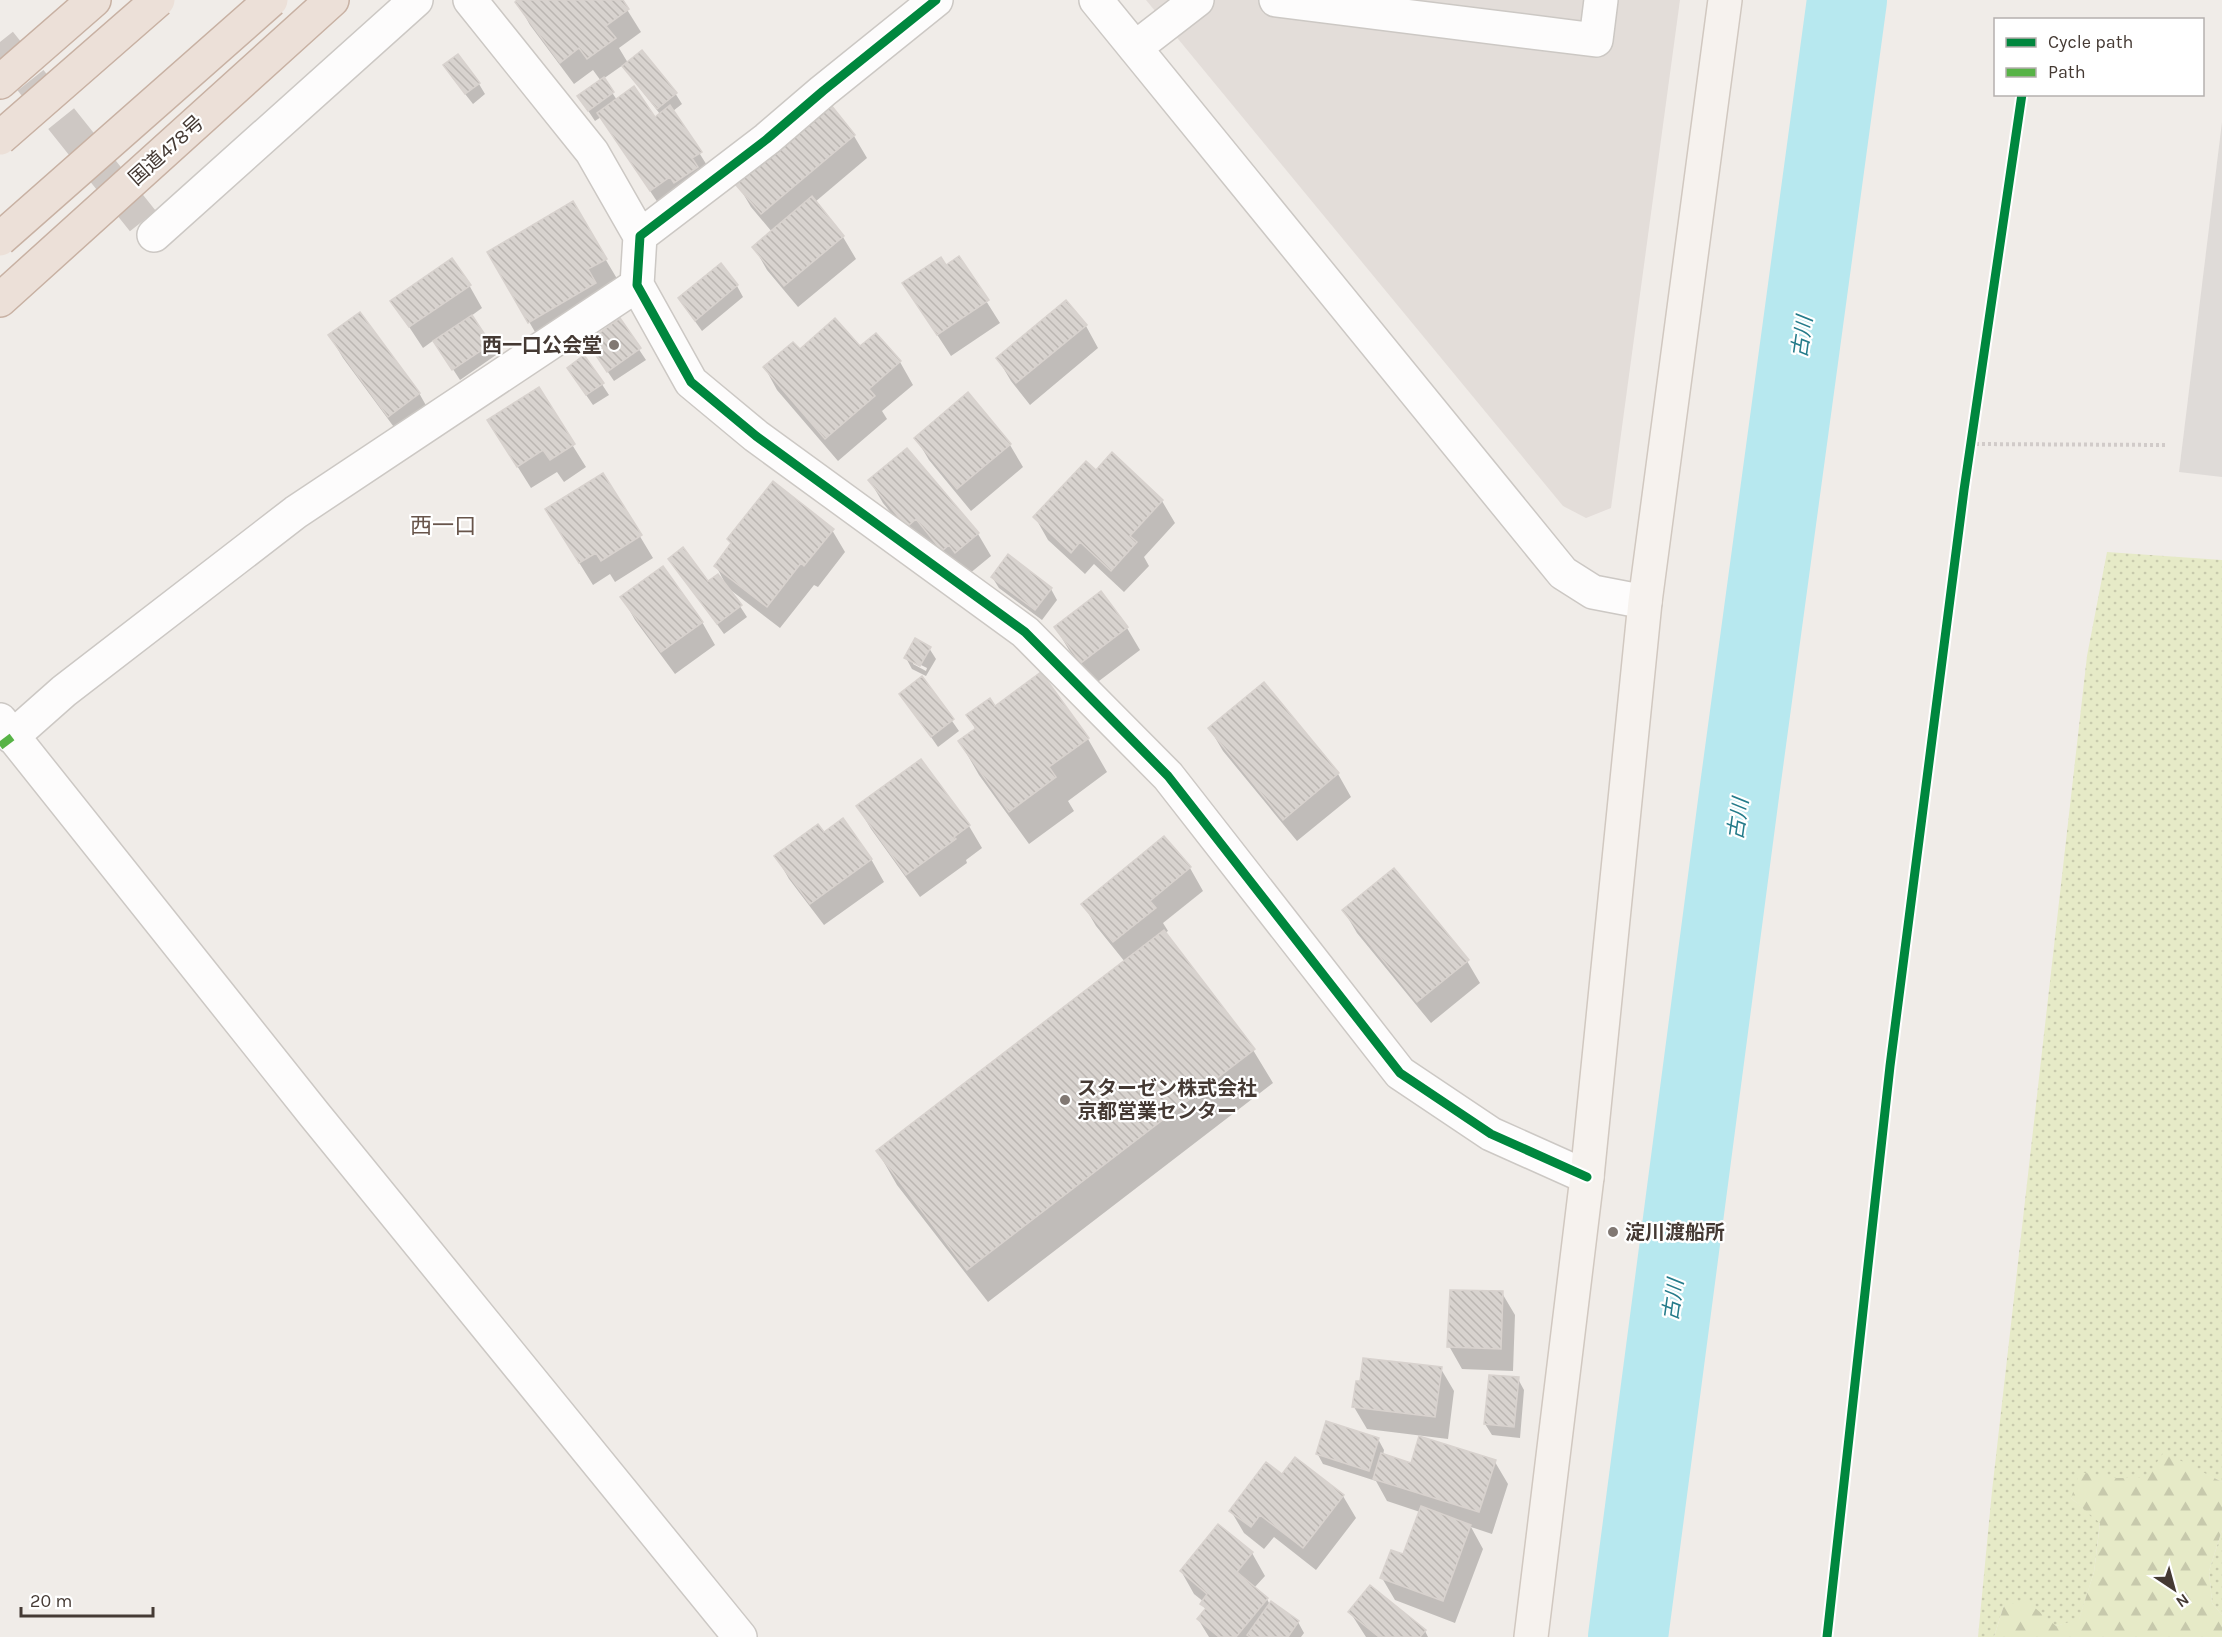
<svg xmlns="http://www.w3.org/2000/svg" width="2222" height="1637" viewBox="0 0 2222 1637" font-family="Karla,'Noto Sans JP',sans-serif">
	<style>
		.industrial { fill: #e3ddd9 }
		.grass { fill: url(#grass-dots) }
		.forest { fill: url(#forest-firs) }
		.parking { fill: #dfdbd8 }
		.shadow { fill: #0003; fill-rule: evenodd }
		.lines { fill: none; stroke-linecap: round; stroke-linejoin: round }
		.river { stroke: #b7e8ef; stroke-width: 80 }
		.building { fill: url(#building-back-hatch); stroke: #d8d2ce; stroke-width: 1.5 }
		.street-tunnel { stroke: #cec8c4; stroke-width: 33; stroke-dasharray: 33 16; stroke-linecap: butt }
		.street-casing { stroke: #ccc8c4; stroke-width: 36 }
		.secondary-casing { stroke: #d1c8c0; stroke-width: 36 }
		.highway-casing { stroke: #c8b1a3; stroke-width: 36 }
		.path { stroke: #d1cbc9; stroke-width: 4; stroke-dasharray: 3 3; stroke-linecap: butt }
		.street { stroke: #fdfcfc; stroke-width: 33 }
		.secondary { stroke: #f6f2ee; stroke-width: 33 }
		.highway { stroke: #ece0d8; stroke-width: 33 }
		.highway-bridge-casing { stroke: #c8b1a3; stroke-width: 36; stroke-linecap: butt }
		.highway-bridge { stroke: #ece0d8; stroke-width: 33 }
		.quiet { stroke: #57b346; stroke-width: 8; stroke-dasharray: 15 8; stroke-linecap: butt }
		.cycleway-casing { stroke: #fff; stroke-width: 13 }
		.cycleway { stroke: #00873e; stroke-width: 9 }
		.poi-dot { fill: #817873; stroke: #fff; stroke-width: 2 }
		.labels { text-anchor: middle; stroke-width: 4.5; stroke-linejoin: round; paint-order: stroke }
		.street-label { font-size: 20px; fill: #453a34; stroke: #fff }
		.poi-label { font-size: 20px; font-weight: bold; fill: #453a34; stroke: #fff; text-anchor: start }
		.water-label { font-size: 21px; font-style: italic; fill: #247b8a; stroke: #fff }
		.quarter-label { font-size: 22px; fill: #68554b; stroke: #fff }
	</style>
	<defs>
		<pattern id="grass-dots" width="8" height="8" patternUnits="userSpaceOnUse" patternTransform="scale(1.5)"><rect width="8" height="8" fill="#e6eac7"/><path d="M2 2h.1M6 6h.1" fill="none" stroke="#c7c9ac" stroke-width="1.8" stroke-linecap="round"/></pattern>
		<pattern id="forest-firs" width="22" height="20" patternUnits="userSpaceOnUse" patternTransform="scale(1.5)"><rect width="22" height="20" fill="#e6eac7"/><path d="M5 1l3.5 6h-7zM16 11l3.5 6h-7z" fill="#c7c9ac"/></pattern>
		<pattern id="building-back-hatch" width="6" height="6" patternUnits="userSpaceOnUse" patternTransform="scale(1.5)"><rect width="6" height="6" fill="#d8d3cf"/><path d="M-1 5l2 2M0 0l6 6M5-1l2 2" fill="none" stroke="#bbb6b2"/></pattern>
	</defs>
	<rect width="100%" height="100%" fill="#f0ece8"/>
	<path class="industrial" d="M 1146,0 L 1680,0 L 1611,508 L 1586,518 L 1563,506 Z"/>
	<path class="grass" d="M 2107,552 L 2222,560 L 2222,1482 L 2197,1470 L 2146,1478 L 2115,1478 L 2071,1498 L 2100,1522 L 2094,1572 L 2079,1620 L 2056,1626 L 2004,1605 L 1994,1637 L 1978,1637 L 1992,1491 L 2087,656 Z
		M 2222,1530 L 2222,1615 L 2212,1603 L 2209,1571 Z"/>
	<path class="forest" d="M 2164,1452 L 2222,1482 L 2222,1530 L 2209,1571 L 2212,1603 L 2222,1615 L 2222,1637 L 1994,1637 L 2004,1605 L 2027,1601 L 2056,1626 L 2079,1619 L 2094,1572 L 2100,1523 L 2071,1498 L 2080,1472 L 2115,1478 L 2146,1478 Z"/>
	<path class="parking" d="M 2222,122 L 2222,477 L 2179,472 Z"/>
	<path class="shadow" d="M 520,0 L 621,0 L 641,32 L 619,48 L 628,63 L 675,93 L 682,104 L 673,111 L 713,175 L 664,212 L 601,117 L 595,121 L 579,97 L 601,81 L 593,70 L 574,84 L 530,25 L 517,2 ZM 623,65 L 631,77 L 660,114 L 654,119 L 617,100 L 603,79 Z
		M 451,76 L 479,84 L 485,94 L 473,104 Z
		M 830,107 L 854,136 L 867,158 L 815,202 L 843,237 L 856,259 L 798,307 L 767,270 L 754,247 L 772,232 L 751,207 L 738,185 Z
		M 572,203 L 619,282 L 542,344 L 489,253 Z
		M 959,258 L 1000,323 L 951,356 L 904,284 L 945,267 Z
		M 469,285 L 482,308 L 471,316 L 496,355 L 460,380 L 434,340 L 423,348 L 392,301 Z
		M 737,286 L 743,297 L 702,331 L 679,299 Z
		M 620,321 L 646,360 L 614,381 L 595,353 Z
		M 1086,326 L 1098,348 L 1030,405 L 1011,381 L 998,359 Z
		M 876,335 L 900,362 L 913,385 L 882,411 L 887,419 L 838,461 L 777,390 L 765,368 L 799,351 L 859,349 Z
		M 330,336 L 419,393 L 432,416 L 402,438 L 343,358 Z
		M 584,357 L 609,395 L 593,405 L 575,379 Z
		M 538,390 L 586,467 L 564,482 L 557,472 L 531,488 L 502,442 Z
		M 916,438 L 1010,445 L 1023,467 L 971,511 L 929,460 Z
		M 1113,454 L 1162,501 L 1175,523 L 1144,557 L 1149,566 L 1124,592 L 1094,564 L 1085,574 L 1048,540 L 1035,517 L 1096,472 Z
		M 603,475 L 653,558 L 615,582 L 610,574 L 593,585 L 560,532 Z
		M 870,481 L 978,534 L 991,556 L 969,574 L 956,572 L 930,541 L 921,549 L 883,503 Z
		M 832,530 L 845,552 L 818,587 L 814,585 L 780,628 L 728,588 L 747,617 L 724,634 L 670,559 L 708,583 L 723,583 L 724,581 L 716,566 L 732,545 L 729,539 Z
		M 992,577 L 1051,589 L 1057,600 L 1042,620 L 999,588 Z
		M 622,597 L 702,622 L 715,645 L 675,674 L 635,620 Z
		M 1056,628 L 1127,628 L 1140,650 L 1095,684 L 1069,650 Z
		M 929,648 L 936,659 L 926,676 L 912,669 L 906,658 ZM 913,661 L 927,668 L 926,671 L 913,664 Z
		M 922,678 L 959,731 L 938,747 L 901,694 Z
		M 1264,684 L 1338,774 L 1351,797 L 1297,841 L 1223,751 L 1210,729 Z
		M 968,716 L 1088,739 L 1107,772 L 1068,801 L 1074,811 L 1029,844 L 979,775 L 960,742 L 976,730 Z
		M 921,761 L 969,826 L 982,848 L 966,860 L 967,863 L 920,897 L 871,829 L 858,807 Z
		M 823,834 L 871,859 L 884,882 L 824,925 L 789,879 L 776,856 Z
		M 1164,838 L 1190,868 L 1203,891 L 1163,923 L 1168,931 L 1165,933 L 1253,1050 L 1273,1083 L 988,1302 L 897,1185 L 878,1152 L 1125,962 L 1096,926 L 1083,904 Z
		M 1344,911 L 1467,961 L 1480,983 L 1431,1023 L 1357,933 Z
		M 1502,1293 L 1515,1315 L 1513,1371 L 1462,1369 L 1449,1346 Z
		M 1441,1369 L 1454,1391 L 1448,1439 L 1367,1429 L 1354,1407 Z
		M 1518,1379 L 1524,1390 L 1520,1438 L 1492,1435 L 1485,1424 Z
		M 1378,1439 L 1384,1450 L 1383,1455 L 1412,1465 L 1495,1462 L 1508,1484 L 1492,1534 L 1471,1527 L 1483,1549 L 1455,1623 L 1395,1600 L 1382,1578 L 1404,1556 L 1420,1512 L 1387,1501 L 1376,1481 L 1323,1464 L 1317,1453 Z
		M 1282,1477 L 1343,1496 L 1356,1518 L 1316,1570 L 1274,1537 L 1264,1549 L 1244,1533 L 1231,1511 Z
		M 1252,1553 L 1265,1576 L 1254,1588 L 1267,1599 L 1270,1605 L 1298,1622 L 1304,1633 L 1301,1637 L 1209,1637 L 1198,1619 L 1206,1610 L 1202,1604 L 1204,1602 L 1194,1594 L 1181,1571 Z
		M 1350,1612 L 1425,1631 L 1428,1637 L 1366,1637 Z"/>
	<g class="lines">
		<path class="river" d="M 1628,1637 L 1740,787 L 1847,0"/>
	</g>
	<path class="building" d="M 517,0 L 623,0 L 629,9 L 606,26 L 616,38 L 587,59 L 579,48 L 560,63 L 515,2 Z
		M 642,50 L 677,93 L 657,109 L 622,66 Z
		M 458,54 L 480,83 L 465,94 L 443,65 Z
		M 604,77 L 614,92 L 588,111 L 577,96 Z
		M 634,86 L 655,117 L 670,105 L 702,152 L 692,158 L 698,167 L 674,183 L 670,177 L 650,191 L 597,113 Z
		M 831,105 L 855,135 L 761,214 L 736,185 Z
		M 812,196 L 844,236 L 784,286 L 752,247 Z
		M 573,201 L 607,259 L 588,269 L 596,283 L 528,323 L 487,252 Z
		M 959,256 L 989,300 L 937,335 L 902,283 L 941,257 L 946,265 Z
		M 452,258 L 471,285 L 409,327 L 390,301 Z
		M 721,263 L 738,285 L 695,321 L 678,298 Z
		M 1066,300 L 1087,325 L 1016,383 L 996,358 Z
		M 360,312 L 420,393 L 388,417 L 328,335 Z
		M 472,315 L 491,344 L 452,370 L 433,341 Z
		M 620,318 L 641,348 L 607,372 L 587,342 Z
		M 835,318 L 860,346 L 876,333 L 901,361 L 869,389 L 875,396 L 825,439 L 763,367 L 793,342 L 800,349 Z
		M 584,355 L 604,383 L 586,395 L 567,368 Z
		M 539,387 L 575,444 L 550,460 L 543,450 L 517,467 L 487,420 Z
		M 968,392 L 1011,444 L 957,489 L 914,438 Z
		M 907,448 L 979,533 L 955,553 L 949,545 L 942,551 L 916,519 L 907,527 L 868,480 Z
		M 1112,452 L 1163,500 L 1130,536 L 1137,542 L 1111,571 L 1080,542 L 1071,553 L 1033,517 L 1086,461 L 1096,470 Z
		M 603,473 L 642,535 L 601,561 L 596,553 L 579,563 L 545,509 Z
		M 773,481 L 834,529 L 804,566 L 801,563 L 767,607 L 714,566 L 731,543 L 727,539 Z
		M 683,547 L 708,581 L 718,574 L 742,605 L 717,624 L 668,559 Z
		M 1008,554 L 1052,588 L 1035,610 L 991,577 Z
		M 663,566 L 703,622 L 661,652 L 620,597 Z
		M 1101,591 L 1128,627 L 1081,663 L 1054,627 Z
		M 915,638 L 931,647 L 920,666 L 904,658 Z
		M 1041,672 L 1089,738 L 1049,767 L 1056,777 L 1009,812 L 958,741 L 976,728 L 966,715 L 990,698 L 995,706 Z
		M 922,676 L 954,719 L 931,737 L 899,694 Z
		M 1264,682 L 1339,773 L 1283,820 L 1208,728 Z
		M 921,759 L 970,825 L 954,837 L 956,839 L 906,875 L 856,806 Z
		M 843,818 L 872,859 L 810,904 L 774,856 L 818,824 L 824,832 Z
		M 1164,836 L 1191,867 L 1150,901 L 1156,908 L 1113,942 L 1081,904 Z
		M 1394,868 L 1469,960 L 1417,1002 L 1342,910 Z
		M 1164,930 L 1255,1049 L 967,1270 L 876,1151 Z
		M 1450,1290 L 1503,1291 L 1501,1349 L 1447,1347 Z
		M 1363,1358 L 1442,1367 L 1435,1417 L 1352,1407 L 1356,1381 L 1360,1381 Z
		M 1489,1375 L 1519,1377 L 1514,1427 L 1484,1424 Z
		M 1326,1421 L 1379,1438 L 1369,1471 L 1316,1454 Z
		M 1419,1436 L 1496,1460 L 1479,1512 L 1373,1479 L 1381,1453 L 1411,1463 Z
		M 1295,1457 L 1344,1495 L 1303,1548 L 1260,1515 L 1251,1527 L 1229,1511 L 1266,1462 L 1282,1474 Z
		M 1421,1506 L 1471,1525 L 1443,1601 L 1380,1578 L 1391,1550 L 1403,1554 Z
		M 1218,1524 L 1253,1552 L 1237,1572 L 1268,1598 L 1236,1637 L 1219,1637 L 1197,1619 L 1206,1608 L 1200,1604 L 1207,1594 L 1180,1571 Z
		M 1370,1585 L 1426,1630 L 1420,1637 L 1379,1637 L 1348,1612 Z
		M 1271,1601 L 1299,1621 L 1288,1637 L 1250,1637 L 1247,1635 Z"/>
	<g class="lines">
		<path class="street-tunnel" d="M 0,42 L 154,235"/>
		<defs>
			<path id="street" d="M 470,0 L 592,152 L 640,236
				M 936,0 L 823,91 L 767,139 L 640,236 L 637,285 L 691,382 L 756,436 L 1025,632 L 1168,776 L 1400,1073 L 1491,1134 L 1587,1177
				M 1096,0 L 1563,573 L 1593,592 L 1645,602
				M 1276,0 L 1596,40 L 1601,0
				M 1135,48 L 1197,0
				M 154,235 L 416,0
				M 0,720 L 314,1114 L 740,1637
				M 12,737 L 64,691 L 296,512 L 637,285"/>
			<path id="secondary" d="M 1531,1637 L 1587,1177 L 1645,602 L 1725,0"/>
			<path id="highway" d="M 0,82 L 94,0
				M 0,300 L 332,0"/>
		</defs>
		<use href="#street" class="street-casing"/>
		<use href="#secondary" class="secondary-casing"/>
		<use href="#highway" class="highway-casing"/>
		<path class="path" d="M 1970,444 L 2167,445"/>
		<use href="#street" class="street"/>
		<use href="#secondary" class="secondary"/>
		<use href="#highway" class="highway"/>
		<defs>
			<path id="highway-bridge" d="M 0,138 L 158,0
				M 0,239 L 271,0"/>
		</defs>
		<use href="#highway-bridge" class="highway-bridge-casing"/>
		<use href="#highway-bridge" class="highway-bridge"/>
		<path class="quiet" d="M 0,746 L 12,737"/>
		<defs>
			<path id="cycleway" d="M 936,0 L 823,91 L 767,139 L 640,236 L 637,285 L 691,382 L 756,436 L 1025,632 L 1168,776 L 1400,1073 L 1491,1134 L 1587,1177
				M 1827,1637 L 1890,1066 L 1964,490 L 2022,94"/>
		</defs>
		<use href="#cycleway" class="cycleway-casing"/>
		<use href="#cycleway" class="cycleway"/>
	</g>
	<g class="poi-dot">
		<circle cx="614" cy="345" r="6"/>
		<circle cx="1065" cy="1100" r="6"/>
		<circle cx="1613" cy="1232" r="6"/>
	</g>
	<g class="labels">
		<g class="street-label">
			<text transform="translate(166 150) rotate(-42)" y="7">国道478号</text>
		</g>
		<g class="poi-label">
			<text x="602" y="352" text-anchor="end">西一口公会堂</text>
			<text x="1077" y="1095">スターゼン株式会社<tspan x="1077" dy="23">京都営業センター</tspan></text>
			<text x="1625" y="1239">淀川渡船所</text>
		</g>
		<g class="water-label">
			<text transform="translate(1802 337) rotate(-82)" y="7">古川</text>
			<text transform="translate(1738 819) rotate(-82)" y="7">古川</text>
			<text transform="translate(1673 1300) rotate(-82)" y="7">古川</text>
		</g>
		<g class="quarter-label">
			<text x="443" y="533">西一口</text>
		</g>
	</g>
	<rect x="1994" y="18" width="210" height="78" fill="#ffffff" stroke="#b5b0ae" stroke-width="1.5"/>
	<rect x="2006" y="38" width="30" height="9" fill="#00873e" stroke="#b5b0ae" stroke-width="1.5"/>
	<text x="2048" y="48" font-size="18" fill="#453a34">Cycle path</text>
	<rect x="2006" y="68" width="30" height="9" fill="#57b346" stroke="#b5b0ae" stroke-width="1.5"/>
	<text x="2048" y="78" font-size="18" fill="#453a34">Path</text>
	<g transform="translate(2174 1589) rotate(144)" stroke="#ffffff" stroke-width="4.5" paint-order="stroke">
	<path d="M0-4.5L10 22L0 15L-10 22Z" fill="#453a34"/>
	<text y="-9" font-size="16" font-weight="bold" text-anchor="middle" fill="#453a34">N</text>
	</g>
	<path d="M21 1607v9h132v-9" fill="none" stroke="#453a34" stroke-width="3"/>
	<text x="30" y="1607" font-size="18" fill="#453a34" stroke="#ffffff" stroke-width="4.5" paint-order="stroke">20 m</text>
</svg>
